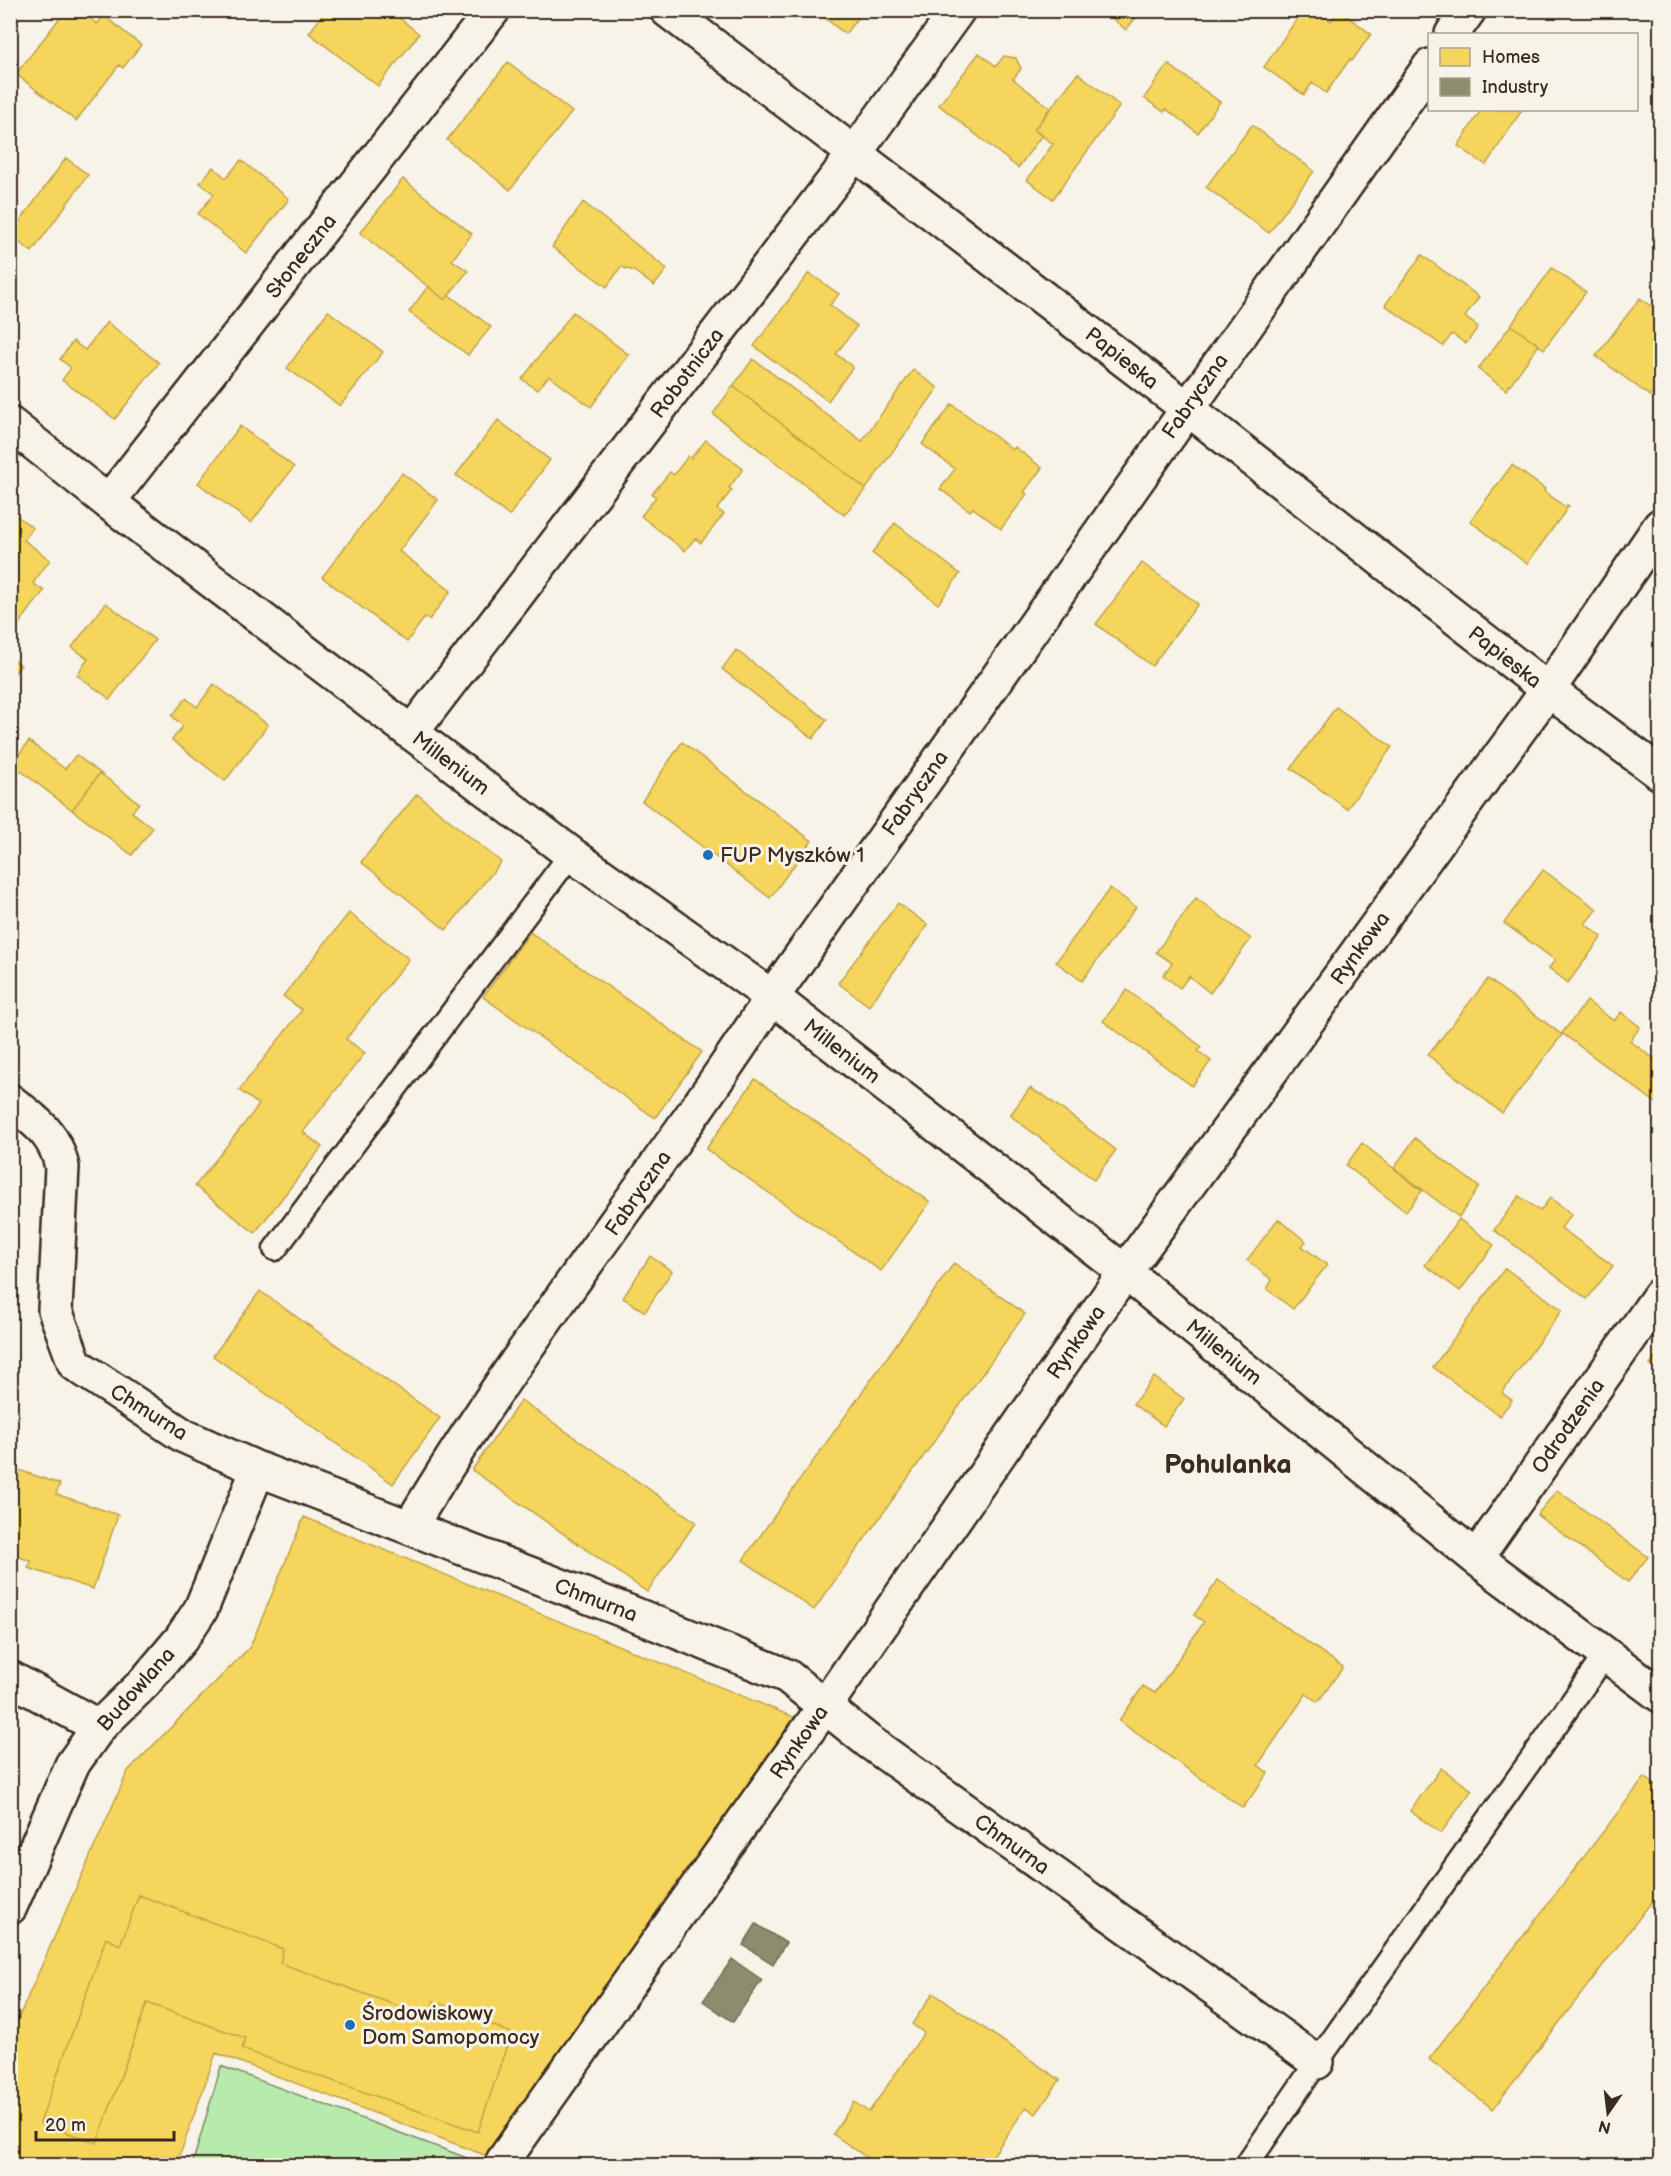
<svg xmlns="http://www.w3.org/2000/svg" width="1671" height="2176" viewBox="0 0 1671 2176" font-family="'Balsamiq Sans',sans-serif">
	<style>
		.green { fill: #b6ebac; stroke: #788a65; stroke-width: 1.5 }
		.homes { fill: #f6d55c; stroke: #bea249; stroke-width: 1.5 }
		.industry { fill: #8c8c6e; stroke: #746f56; stroke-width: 1.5 }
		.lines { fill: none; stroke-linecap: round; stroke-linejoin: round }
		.service-casing { stroke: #3b2a1e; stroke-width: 27 }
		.minor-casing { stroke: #3b2a1e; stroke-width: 38 }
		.service { stroke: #f7f3e8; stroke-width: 22 }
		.minor { stroke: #f7f3e8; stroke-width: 33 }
		.poi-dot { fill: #1f6fb2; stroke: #f7f3e8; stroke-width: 2 }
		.labels { text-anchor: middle; stroke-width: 6; stroke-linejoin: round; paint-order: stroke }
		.street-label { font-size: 21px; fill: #3b2a1e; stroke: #f7f3e8 }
		.poi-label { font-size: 21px; fill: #3b2a1e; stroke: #f7f3e8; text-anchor: start }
		.district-label { font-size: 27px; font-weight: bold; fill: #3b2a1e; stroke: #f7f3e8 }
	</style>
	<rect width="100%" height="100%" fill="#f7f3e8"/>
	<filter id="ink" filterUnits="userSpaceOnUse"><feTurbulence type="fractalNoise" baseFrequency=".0167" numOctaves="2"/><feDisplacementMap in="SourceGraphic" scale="12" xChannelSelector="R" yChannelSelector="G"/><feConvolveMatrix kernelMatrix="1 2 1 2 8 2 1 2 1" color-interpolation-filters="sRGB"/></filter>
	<g filter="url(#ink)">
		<path class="green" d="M 221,2066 L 467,2158 L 477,2165 L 192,2165 Z"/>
		<path class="homes" d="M 66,10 L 79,10 L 97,24 L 104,16 L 141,45 L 123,68 L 119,65 L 76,121 L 16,74 Z
			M 326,10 L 395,10 L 396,15 L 419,34 L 378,86 L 309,33 Z
			M 815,10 L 864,10 L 845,34 Z
			M 1103,10 L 1142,10 L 1126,30 Z
			M 1303,10 L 1315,10 L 1331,21 L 1339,10 L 1371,34 L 1352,61 L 1350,59 L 1326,93 L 1312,83 L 1304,95 L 1264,67 Z
			M 979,53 L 996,66 L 1004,56 L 1016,58 L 1021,69 L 1013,79 L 1050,108 L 1034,130 L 1042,135 L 1018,168 L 939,105 Z
			M 508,62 L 572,112 L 510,190 L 447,140 Z
			M 1168,64 L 1220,102 L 1198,133 L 1166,109 L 1164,112 L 1144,98 Z
			M 1078,73 L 1120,106 L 1053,199 L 1027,180 L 1053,144 L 1034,130 Z
			M 1481,110 L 1522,110 L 1486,165 L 1458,146 Z
			M 1252,125 L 1314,171 L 1269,233 L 1206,187 Z
			M 66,158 L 88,175 L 32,252 L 10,235 Z
			M 241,160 L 289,199 L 246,253 L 198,214 L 214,194 L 200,183 L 213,167 L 226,178 Z
			M 403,179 L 472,234 L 452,260 L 468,271 L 445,300 L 360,233 Z
			M 583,202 L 667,269 L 654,286 L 634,271 L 621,267 L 607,287 L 552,247 Z
			M 1422,255 L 1479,297 L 1465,317 L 1478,327 L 1466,344 L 1452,334 L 1443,346 L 1385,305 Z
			M 1552,268 L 1586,292 L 1544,349 L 1511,325 Z
			M 809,273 L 839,294 L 830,305 L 857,326 L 836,354 L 853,367 L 828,401 L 754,346 Z
			M 428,286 L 445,300 L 449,295 L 491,327 L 468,355 L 409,312 Z
			M 1640,298 L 1660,313 L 1660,381 L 1650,396 L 1596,356 Z
			M 328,311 L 383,352 L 340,406 L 287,368 Z
			M 573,312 L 629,355 L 591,407 L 549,376 L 537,390 L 522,379 Z
			M 107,322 L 159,363 L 115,419 L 62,380 L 71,368 L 60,359 L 73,341 L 85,350 Z
			M 1511,325 L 1539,345 L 1506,390 L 1478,369 Z
			M 753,359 L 862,441 L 913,370 L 938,388 L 866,489 L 733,386 Z
			M 733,386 L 866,489 L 844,515 L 713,414 Z
			M 952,404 L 1013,450 L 1015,447 L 1042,468 L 1024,492 L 1027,494 L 1001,529 L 973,508 L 970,511 L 940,489 L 955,469 L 922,444 Z
			M 498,420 L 550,460 L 509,516 L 456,475 Z
			M 240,426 L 294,467 L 251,523 L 198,483 Z
			M 706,440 L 743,469 L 729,488 L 732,490 L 717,509 L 724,514 L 701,543 L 695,538 L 685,551 L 641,516 L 656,497 L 652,494 L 670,472 L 674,475 L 688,456 L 691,458 Z
			M 1512,465 L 1545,489 L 1544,491 L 1565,507 L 1567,505 L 1569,506 L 1527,564 L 1470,521 Z
			M 402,473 L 438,500 L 399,551 L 451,591 L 429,620 L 425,617 L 407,642 L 322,577 Z
			M 10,511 L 33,528 L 24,540 L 50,560 L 33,583 L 44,591 L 12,633 Z
			M 895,523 L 960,574 L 938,604 L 872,553 Z
			M 1142,563 L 1198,604 L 1152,666 L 1096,624 Z
			M 106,603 L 155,640 L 110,699 L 77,675 L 88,659 L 72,647 Z
			M 736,650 L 827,720 L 813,739 L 722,669 Z
			M 10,658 L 21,665 L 10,679 Z
			M 214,684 L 268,725 L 225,781 L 172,740 L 183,726 L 172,716 L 186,698 L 197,707 Z
			M 1336,707 L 1392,747 L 1347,809 L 1291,768 Z
			M 29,741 L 65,769 L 76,755 L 100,773 L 72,810 L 12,764 Z
			M 682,742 L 812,841 L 770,898 L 642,801 Z
			M 100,773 L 139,803 L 132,812 L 153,828 L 132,855 L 72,810 Z
			M 417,794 L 501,862 L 446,930 L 361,862 Z
			M 1543,870 L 1597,909 L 1585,924 L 1602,937 L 1568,983 L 1549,968 L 1555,960 L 1504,923 Z
			M 1110,888 L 1136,907 L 1082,981 L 1056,962 Z
			M 1196,898 L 1251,939 L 1210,993 L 1189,976 L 1180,988 L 1163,975 L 1172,963 L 1156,952 Z
			M 898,903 L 928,925 L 869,1006 L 838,983 Z
			M 349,913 L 409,959 L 346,1039 L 365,1053 L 303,1132 L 322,1147 L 255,1233 L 195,1186 L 259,1105 L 239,1090 L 302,1010 L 283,996 Z
			M 530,932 L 702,1052 L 655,1118 L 483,997 Z
			M 1488,979 L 1562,1035 L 1502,1113 L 1428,1055 Z
			M 1127,990 L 1202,1047 L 1198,1051 L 1211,1061 L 1192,1086 L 1103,1021 Z
			M 1587,1001 L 1614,1021 L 1621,1012 L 1640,1027 L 1630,1041 L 1660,1063 L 1660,1098 L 1656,1103 L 1562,1033 Z
			M 755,1079 L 930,1202 L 881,1271 L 706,1149 Z
			M 1030,1088 L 1041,1095 L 1042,1094 L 1116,1150 L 1094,1180 L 1010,1115 Z
			M 1415,1138 L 1479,1187 L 1459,1217 L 1394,1168 Z
			M 1362,1143 L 1422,1191 L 1406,1212 L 1346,1165 Z
			M 1519,1196 L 1540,1211 L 1550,1198 L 1572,1214 L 1561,1228 L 1613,1266 L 1587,1299 L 1494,1230 Z
			M 1278,1219 L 1306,1241 L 1302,1246 L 1327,1265 L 1293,1309 L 1267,1289 L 1272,1280 L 1247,1260 Z
			M 1459,1219 L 1494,1245 L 1460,1291 L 1425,1265 Z
			M 650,1256 L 672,1271 L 645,1312 L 623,1298 Z
			M 954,1263 L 1025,1314 L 814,1610 L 743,1560 Z
			M 1505,1268 L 1562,1310 L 1502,1393 L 1512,1400 L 1500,1416 L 1433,1367 Z
			M 260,1291 L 440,1418 L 393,1484 L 213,1356 Z
			M 1660,1351 L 1660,1372 L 1650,1365 Z
			M 1154,1377 L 1184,1399 L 1164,1426 L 1133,1404 Z
			M 521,1400 L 696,1522 L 647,1592 L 472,1470 Z
			M 10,1467 L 60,1484 L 56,1494 L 118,1515 L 93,1589 L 28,1568 L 31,1561 L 10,1554 Z
			M 1557,1490 L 1648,1557 L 1628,1582 L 1537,1515 Z
			M 304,1517 L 796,1718 L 490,2157 L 216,2053 L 176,2166 L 24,2166 L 10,2161 L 10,2037 L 128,1771 L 250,1647 Z
			M 1218,1580 L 1343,1667 L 1318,1702 L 1306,1694 L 1258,1765 L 1268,1773 L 1243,1808 L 1119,1721 L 1143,1686 L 1155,1693 L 1204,1622 L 1194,1615 Z
			M 1441,1768 L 1472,1790 L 1441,1833 L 1410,1811 Z
			M 1645,1777 L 1660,1789 L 1660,1891 L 1493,2109 L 1429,2059 Z
			M 139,1895 L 283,1949 L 280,1963 L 428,2017 L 434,2001 L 511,2033 L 478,2132 L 242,2049 L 245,2038 L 147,2003 L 97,2143 L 40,2123 L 106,1938 L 120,1945 Z
			M 933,1993 L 1060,2080 L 1036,2114 L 1026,2107 L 986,2166 L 879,2166 L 833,2134 L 854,2102 L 869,2112 L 924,2033 L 912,2024 Z"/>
		<path class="industry" d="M 756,1924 L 786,1943 L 773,1964 L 743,1945 Z
			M 732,1959 L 762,1980 L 733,2022 L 703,2001 Z"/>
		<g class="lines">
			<defs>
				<path id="service" d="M 275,1249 L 571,854
					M 1246,2166 L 1317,2062 L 1606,1654"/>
				<path id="minor" d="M 667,10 L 1187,408 L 1548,690 L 1660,773
					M 1452,34 L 1469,10
					M 10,424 L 108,502 L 571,854 L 772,997 L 1125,1272 L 1476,1558 L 1660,1695
					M 108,502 L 493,10
					M 411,733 L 855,153 L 958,10
					M 10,1101 C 36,1122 55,1133 62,1167 L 55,1310 L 75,1364 L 184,1436 L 258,1469 L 631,1613 L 787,1676 L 868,1741 L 1317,2062
					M 410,1527 C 519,1343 656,1176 772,997 L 1430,66
					M 1476,1558 L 1660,1295
					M 10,1678 L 99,1727
					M 10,1907 L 72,1765 L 99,1727 L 144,1683 L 181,1639 L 201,1609 L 258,1469
					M 502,2166 L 503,2161 L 825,1706 L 1125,1272 L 1548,690 L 1660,526"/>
			</defs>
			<use href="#service" class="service-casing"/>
			<use href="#minor" class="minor-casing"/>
			<use href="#service" class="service"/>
			<use href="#minor" class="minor"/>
		</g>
	</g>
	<g class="poi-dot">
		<circle cx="708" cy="855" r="6"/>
		<circle cx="350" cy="2025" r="6"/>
	</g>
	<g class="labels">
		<g class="street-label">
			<text transform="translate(301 256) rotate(-52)" y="7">Słoneczna</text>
			<text transform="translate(1122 358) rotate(38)" y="7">Papieska</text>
			<text transform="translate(687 373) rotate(-53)" y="7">Robotnicza</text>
			<text transform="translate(1195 396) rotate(-55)" y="7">Fabryczna</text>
			<text transform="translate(1505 657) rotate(38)" y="7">Papieska</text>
			<text transform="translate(451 763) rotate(37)" y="7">Millenium</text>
			<text transform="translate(915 793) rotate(-55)" y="7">Fabryczna</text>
			<text transform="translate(1360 948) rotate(-54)" y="7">Rynkowa</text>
			<text transform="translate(842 1051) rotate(38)" y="7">Millenium</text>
			<text transform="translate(638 1193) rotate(-55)" y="7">Fabryczna</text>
			<text transform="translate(1076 1342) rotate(-55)" y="7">Rynkowa</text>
			<text transform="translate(1224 1352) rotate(39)" y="7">Millenium</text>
			<text transform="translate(149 1412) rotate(32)" y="7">Chmurna</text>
			<text transform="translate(1568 1426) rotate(-55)" y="7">Odrodzenia</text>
			<text transform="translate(596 1600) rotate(21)" y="7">Chmurna</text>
			<text transform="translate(136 1689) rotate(-48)" y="7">Budowlana</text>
			<text transform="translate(799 1742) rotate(-55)" y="7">Rynkowa</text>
			<text transform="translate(1012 1844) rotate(36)" y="7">Chmurna</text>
		</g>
		<g class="poi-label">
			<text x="720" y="862">FUP Myszków 1</text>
			<text x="362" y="2020">Środowiskowy<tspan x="362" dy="24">Dom Samopomocy</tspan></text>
		</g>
		<g class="district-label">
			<text x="1228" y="1473">Pohulanka</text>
		</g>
	</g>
	<rect width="1671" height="2176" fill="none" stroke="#f7f3e8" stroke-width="36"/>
	<rect x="18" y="18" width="1635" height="2140" fill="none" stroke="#3b2a1e" stroke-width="2" filter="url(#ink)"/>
	<rect x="1428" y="33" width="210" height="78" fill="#f7f3e8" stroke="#aca397" stroke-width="1.5"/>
	<rect x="1440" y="48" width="30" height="18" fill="#f6d55c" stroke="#aca397" stroke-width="1.5"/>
	<text x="1482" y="63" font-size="18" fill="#3b2a1e">Homes</text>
	<rect x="1440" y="78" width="30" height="18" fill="#8c8c6e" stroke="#aca397" stroke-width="1.5"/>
	<text x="1482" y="93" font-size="18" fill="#3b2a1e">Industry</text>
	<g transform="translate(1608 2113) rotate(194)" stroke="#f7f3e8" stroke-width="4.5" paint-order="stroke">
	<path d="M0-4.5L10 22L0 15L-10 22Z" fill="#3b2a1e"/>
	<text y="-9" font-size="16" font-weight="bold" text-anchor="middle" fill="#3b2a1e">N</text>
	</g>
	<path d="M36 2131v9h138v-9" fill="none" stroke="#3b2a1e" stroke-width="3"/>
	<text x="45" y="2131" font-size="18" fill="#3b2a1e" stroke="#f7f3e8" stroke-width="4.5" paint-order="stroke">20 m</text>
</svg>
